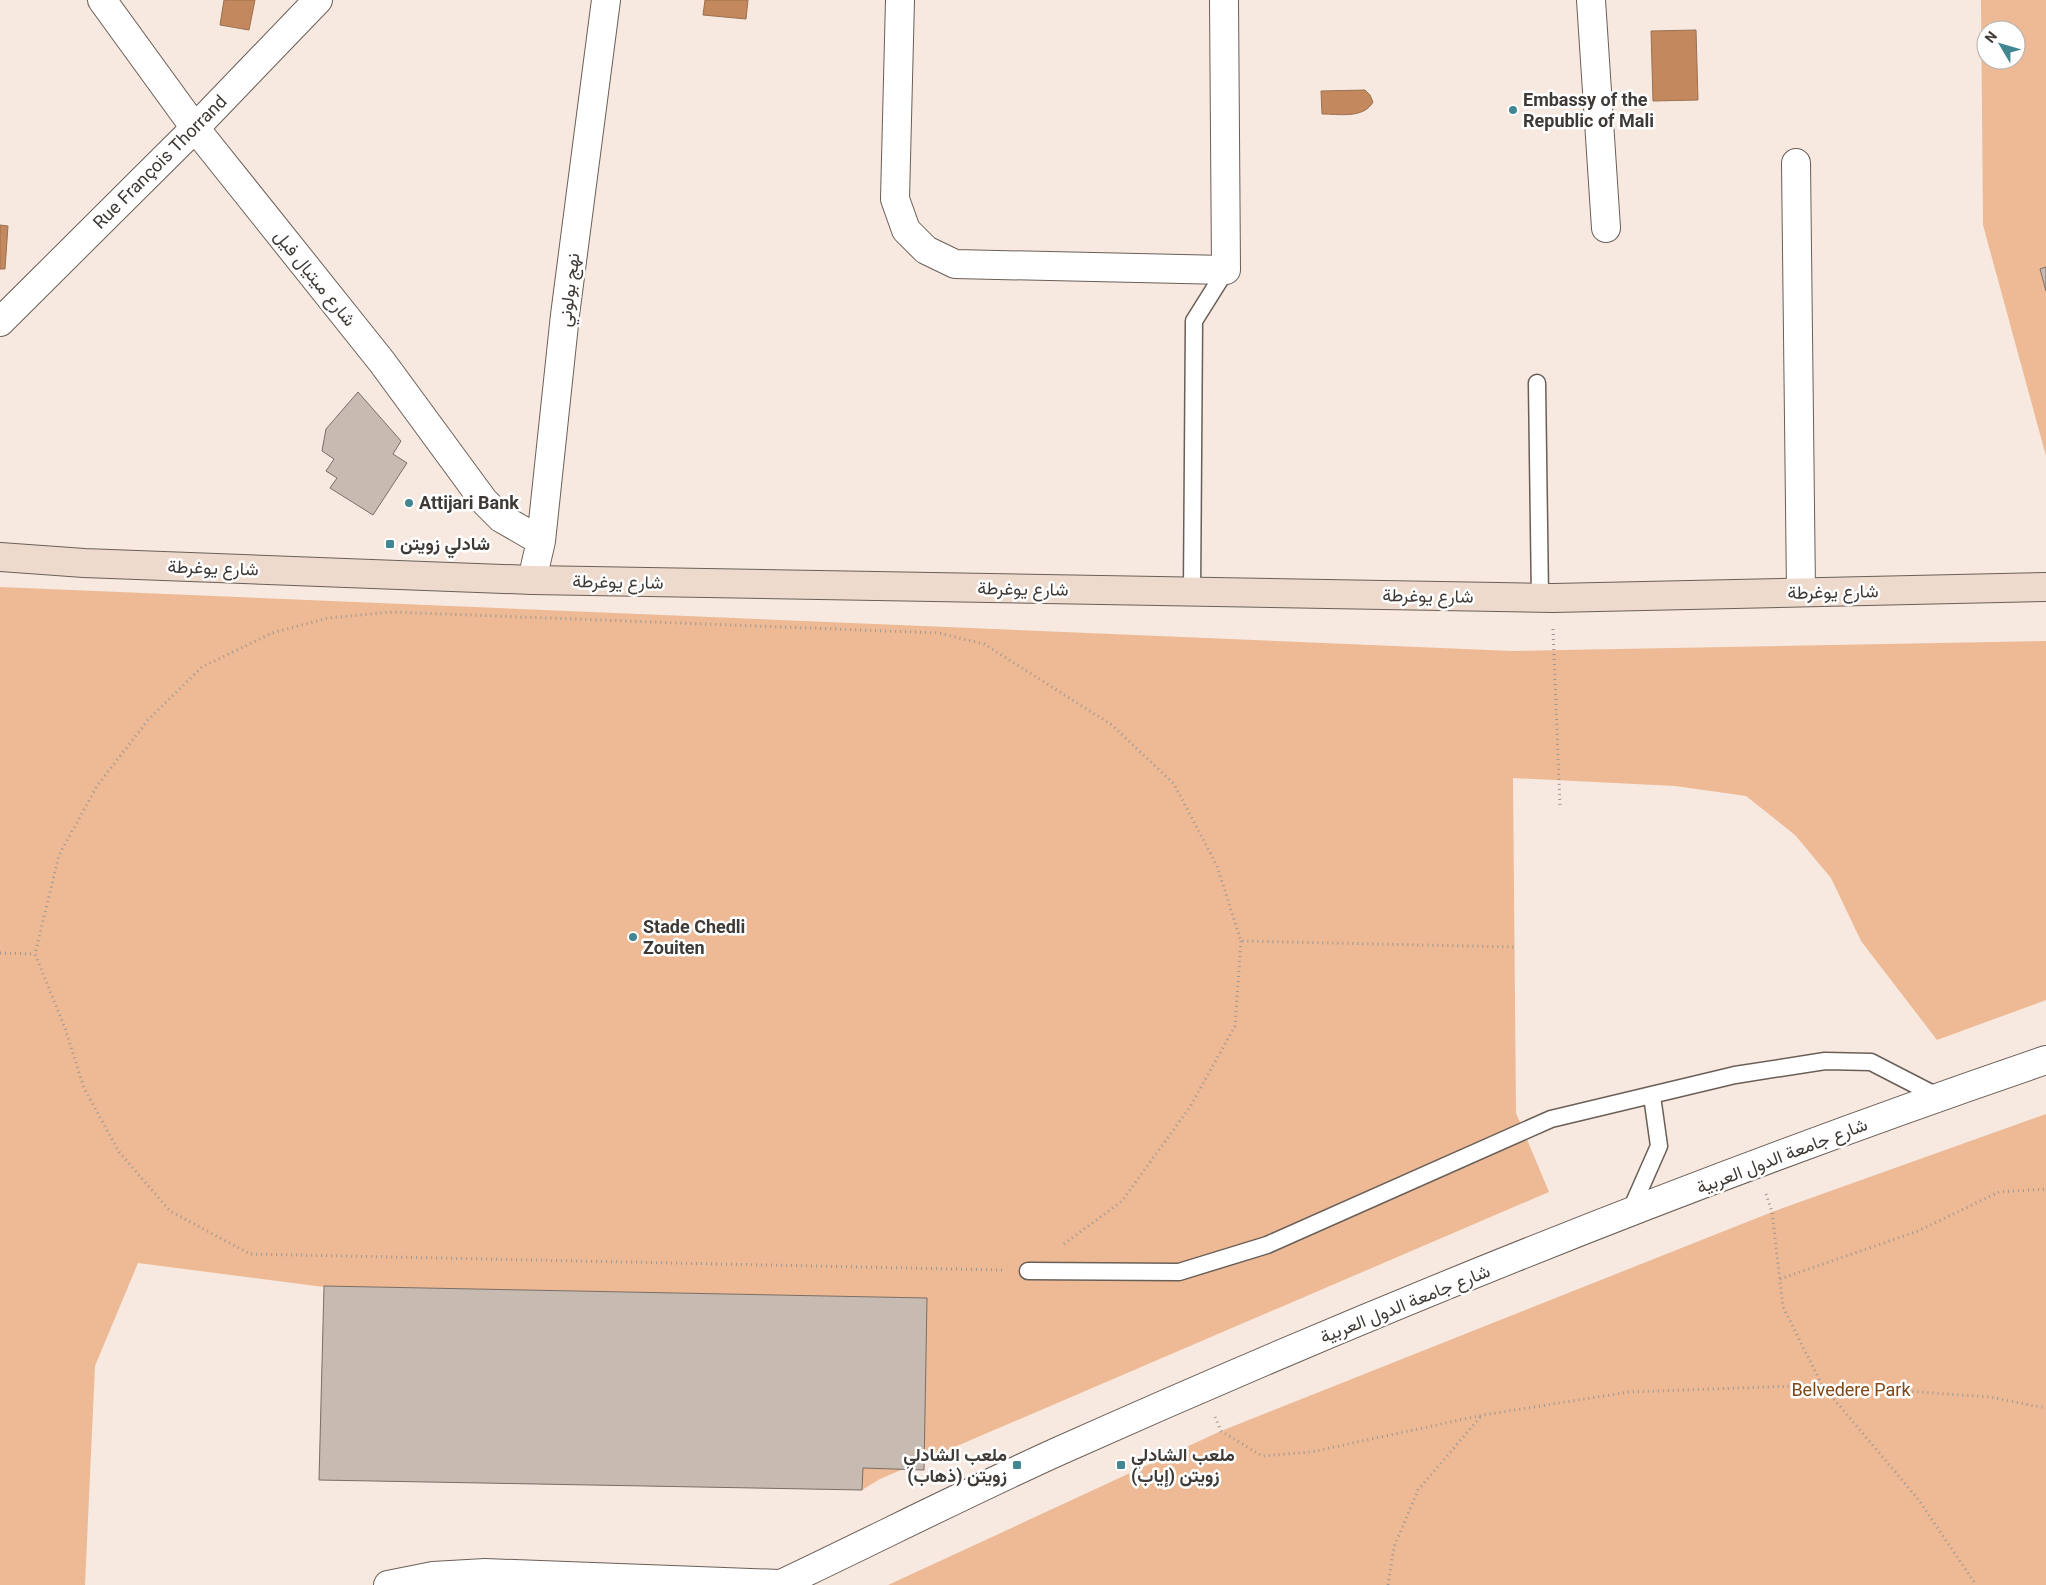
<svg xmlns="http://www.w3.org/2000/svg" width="2046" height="1585" viewBox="0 0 2046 1585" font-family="Roboto,Vazirmatn,sans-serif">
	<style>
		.green { fill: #edba95; fill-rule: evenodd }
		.water { fill: #c3885d; stroke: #9b7151 }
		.building { fill: #c7bab1; stroke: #7a6e66 }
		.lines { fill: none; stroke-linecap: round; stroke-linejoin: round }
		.service-casing { stroke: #6a5f57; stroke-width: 19 }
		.minor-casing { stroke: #6a5f57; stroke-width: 30 }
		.tertiary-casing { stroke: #6a5f57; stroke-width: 30 }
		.secondary-casing { stroke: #6a5f57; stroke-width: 30 }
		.path { stroke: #a09690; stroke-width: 3; stroke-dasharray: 1 4; stroke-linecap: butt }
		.service { stroke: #fff; stroke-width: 16 }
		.minor { stroke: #fff; stroke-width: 28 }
		.tertiary { stroke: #fff; stroke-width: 28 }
		.secondary { stroke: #eddacc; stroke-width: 28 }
		.poi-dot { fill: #408791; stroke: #fff; stroke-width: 2 }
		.labels { text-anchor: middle; stroke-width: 5; stroke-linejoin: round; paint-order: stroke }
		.poi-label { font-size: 18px; font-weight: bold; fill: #3f3a36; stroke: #fff; text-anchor: start }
		.street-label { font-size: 18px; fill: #3f3a36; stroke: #fff }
		.park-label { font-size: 18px; fill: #7f4716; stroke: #fff }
	</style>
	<rect width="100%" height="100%" fill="#f7e9e0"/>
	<path class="green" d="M 1981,0 L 2046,0 L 2046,456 L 1983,225 ZM 1986,30 L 2016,30 L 2016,60 L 1986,60 Z
		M 0,587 L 1512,651 L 2046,641 L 2046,1000 L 1937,1040 L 1861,941 L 1831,878 L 1795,835 L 1746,796 L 1675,786 L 1513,778 L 1516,1113 L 1549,1192 L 880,1479 L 862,1490 L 319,1480 L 324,1287 L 138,1263 L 95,1366 L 85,1585 L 0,1585 Z
		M 2046,1114 L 2046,1585 L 888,1585 L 1221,1431 L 1772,1212 Z"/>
	<path class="water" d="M 224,0 L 255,0 L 249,30 L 220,25 Z
		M 705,0 L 748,0 L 746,19 L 703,15 Z
		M 1696,30 L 1698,100 L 1653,101 L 1651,31 Z
		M 1365,90 L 1370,95 L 1373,102 C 1364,119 1338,114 1322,114 L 1321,91 Z
		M 0,225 L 8,226 L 5,269 L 0,269 Z"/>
	<path class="building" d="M 2046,267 L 2046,291 L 2040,269 Z
		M 358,392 L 401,441 L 393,454 L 407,463 L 373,515 L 330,488 L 337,478 L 326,471 L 334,459 L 322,451 L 326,429 Z
		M 324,1286 L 927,1298 L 924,1470 L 863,1468 L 862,1490 L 319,1480 Z"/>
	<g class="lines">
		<defs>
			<path id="service" d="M 1537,383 L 1540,598
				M 1192,592 L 1194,321 L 1226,270
				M 1629,1214 L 1659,1146 L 1652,1096
				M 1028,1271 L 1179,1272 L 1267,1245 L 1551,1119 L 1735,1075 L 1825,1061 L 1871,1062 L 1939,1097"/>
			<path id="minor" d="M 102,0 L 195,128 L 382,362 L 484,501 L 501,518 L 541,541
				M 900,0 L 895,199 L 906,230 L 926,250 L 955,264 L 1226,270 L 1224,0
				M 1591,0 L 1606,228
				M 1796,163 L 1801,592
				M 0,322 L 195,128 L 318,0
				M 532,580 L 541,541 L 565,315 L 606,0"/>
			<path id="tertiary" d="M 388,1585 L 433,1576 L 485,1573 L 780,1584
				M 779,1585 C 872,1541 964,1494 1059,1451 C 1381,1307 1712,1174 2046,1060"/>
			<path id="secondary" d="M 0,557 L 84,563 L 532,580 L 1553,598 L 2046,587"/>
		</defs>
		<use href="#service" class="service-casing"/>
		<use href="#minor" class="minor-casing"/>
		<use href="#tertiary" class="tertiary-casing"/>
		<use href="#secondary" class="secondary-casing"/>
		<path class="path" d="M 1553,629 L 1560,805
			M 0,953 L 35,954
			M 1766,1194 L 1772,1212 L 1783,1307 L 1822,1385 L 1918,1499 L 1976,1585
			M 1064,1244 L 1122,1201 L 1190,1107 L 1235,1026 L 1241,941
			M 1002,1270 L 250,1254 L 170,1211 L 119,1152 L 84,1088 L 65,1028 L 35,954 L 59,855 L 97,786 L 148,720 L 202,667 L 272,633 L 328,618 L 392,612 L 939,633 L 984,644 L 1112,725 L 1174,784 L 1217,866 L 1241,941 L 1514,947
			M 1780,1279 L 1918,1231 L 1999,1192 L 2046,1189
			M 1215,1417 L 1221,1431 L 1262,1456 L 1311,1452 L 1483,1415 L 1629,1392 L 1822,1385 L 1989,1397 L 2046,1408
			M 1388,1585 L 1394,1547 L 1418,1490 L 1482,1415"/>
		<use href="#service" class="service"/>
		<use href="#minor" class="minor"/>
		<use href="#tertiary" class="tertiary"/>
		<use href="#secondary" class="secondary"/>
	</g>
	<g class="poi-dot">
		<circle cx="1513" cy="110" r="5"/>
		<circle cx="409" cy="503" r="5"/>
		<rect x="385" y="539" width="10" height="10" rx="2.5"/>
		<circle cx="633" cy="937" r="5"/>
		<rect x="1012" y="1460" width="10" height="10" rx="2.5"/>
		<rect x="1116" y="1460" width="10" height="10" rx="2.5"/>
	</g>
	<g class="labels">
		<g class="poi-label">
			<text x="1523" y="106">Embassy of the<tspan x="1523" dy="21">Republic of Mali</tspan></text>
			<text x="419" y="509">Attijari Bank</text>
			<text x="400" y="550">شادلي زويتن</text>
			<text x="643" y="933">Stade Chedli<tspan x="643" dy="21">Zouiten</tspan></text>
			<text x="1007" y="1461" text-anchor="end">ملعب الشادلي<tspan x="1007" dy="21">زويتن (ذهاب)</tspan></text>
			<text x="1131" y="1461">ملعب الشادلي<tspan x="1131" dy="21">زويتن (إياب)</tspan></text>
		</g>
		<g class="street-label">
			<text transform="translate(160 162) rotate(-45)" y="6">Rue François Thorrand</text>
			<text transform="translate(315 278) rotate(51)" y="6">شارع ميتيال فيل</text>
			<text transform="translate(569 290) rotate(-83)" y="6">نهج بولوني</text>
			<text transform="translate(213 568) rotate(2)" y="6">شارع يوغرطة</text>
			<text transform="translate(618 582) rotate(1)" y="6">شارع يوغرطة</text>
			<text transform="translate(1023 589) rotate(1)" y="6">شارع يوغرطة</text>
			<text transform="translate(1833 592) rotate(-1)" y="6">شارع يوغرطة</text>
			<text transform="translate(1428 596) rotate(1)" y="6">شارع يوغرطة</text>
			<text transform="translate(1782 1156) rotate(-21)" y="6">شارع جامعة الدول العربية</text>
			<text transform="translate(1405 1304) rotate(-22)" y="6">شارع جامعة الدول العربية</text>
		</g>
		<g class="park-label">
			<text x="1851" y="1396">Belvedere Park</text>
		</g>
	</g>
	<g transform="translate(2001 45) rotate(308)"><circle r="24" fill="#ffffff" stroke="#b2b0af"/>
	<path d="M0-4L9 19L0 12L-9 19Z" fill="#408791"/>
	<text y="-8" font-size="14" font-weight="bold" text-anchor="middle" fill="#3f3a36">N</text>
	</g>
</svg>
